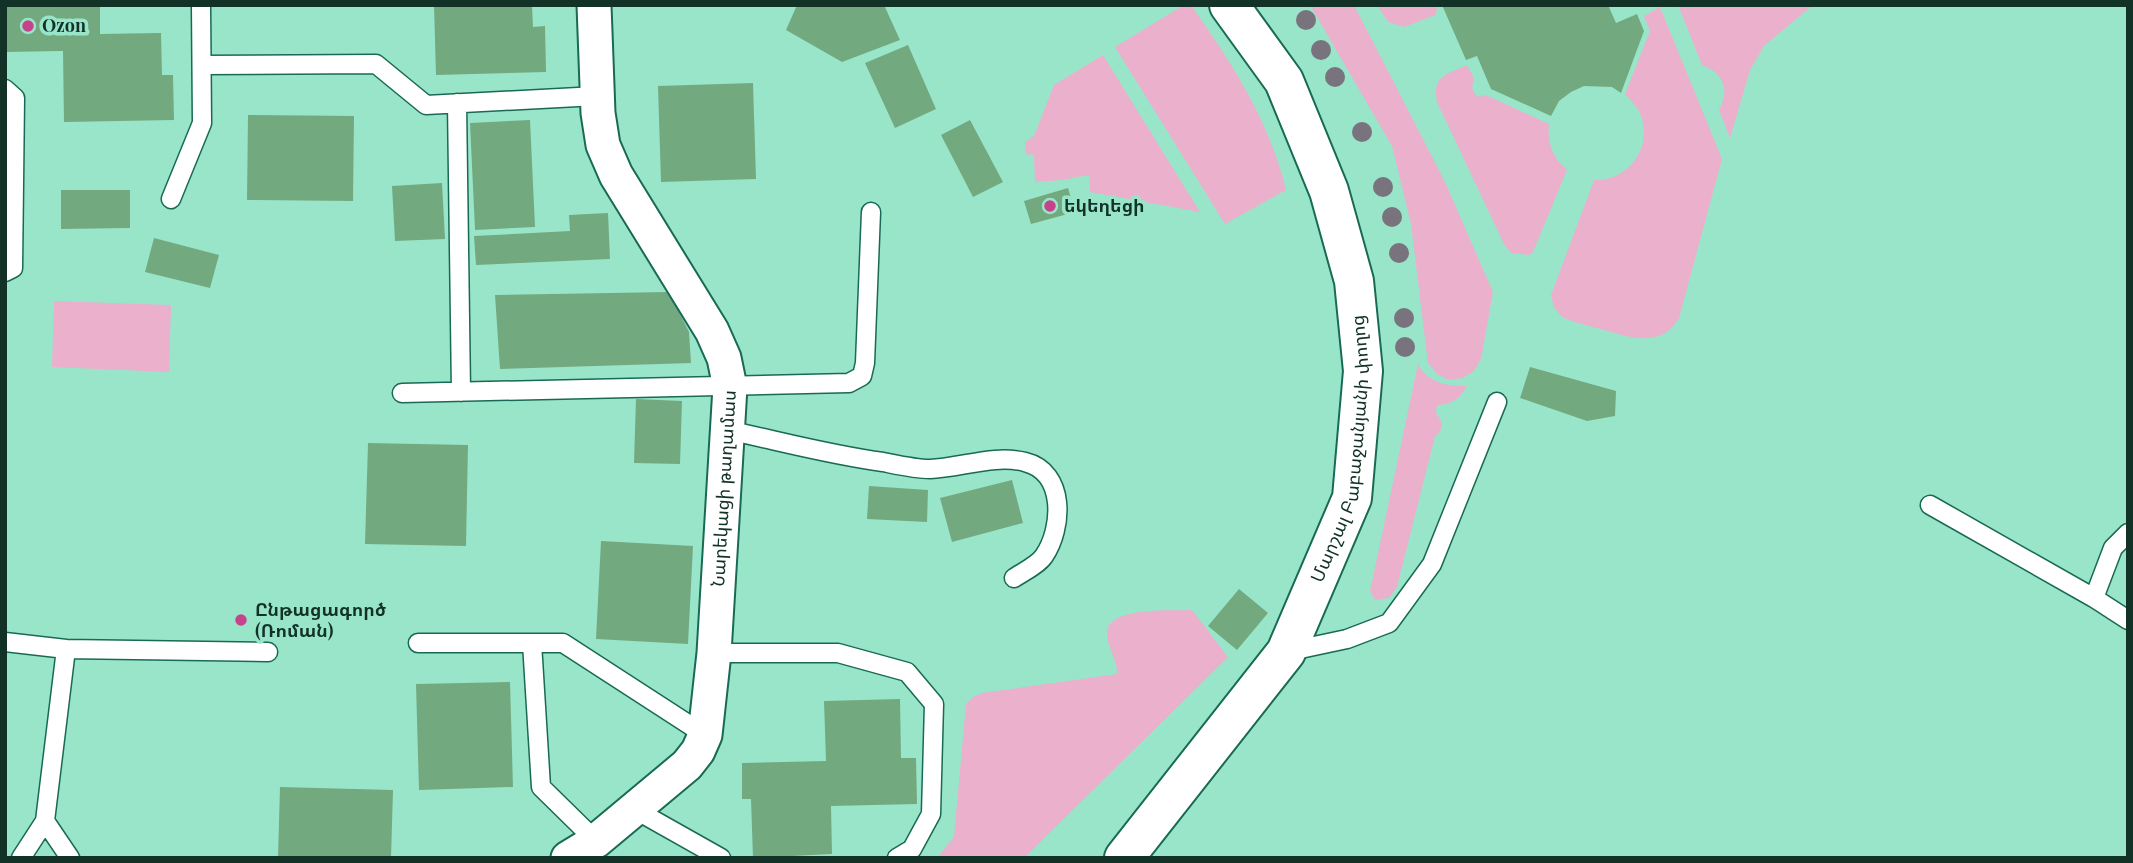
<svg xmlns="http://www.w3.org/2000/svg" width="2133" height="863" viewBox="0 0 2133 863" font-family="'Playfair Display','Noto Sans Armenian',serif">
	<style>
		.green { fill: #ebb0cb }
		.building { fill: #73a97f }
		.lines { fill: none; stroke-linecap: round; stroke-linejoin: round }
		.lane-casing { stroke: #186a54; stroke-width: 21 }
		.street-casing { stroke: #186a54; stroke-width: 37 }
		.secondary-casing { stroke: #186a54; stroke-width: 42 }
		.lane { stroke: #fff; stroke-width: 18 }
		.street { stroke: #fff; stroke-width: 33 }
		.secondary { stroke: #fff; stroke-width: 38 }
		.tree { fill: #79737e }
		.poi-dot { fill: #c6438b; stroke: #99e5ca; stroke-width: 2.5 }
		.labels { text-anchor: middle; stroke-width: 7; stroke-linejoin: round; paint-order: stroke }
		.poi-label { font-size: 18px; font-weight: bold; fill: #123228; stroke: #99e5ca; text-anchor: start }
		.street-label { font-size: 18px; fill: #123228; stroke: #99e5ca }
	</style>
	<rect width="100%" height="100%" fill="#99e5ca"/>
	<path class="green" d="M 1184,5 L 1191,5 C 1232,63 1269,120 1286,190 L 1225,224 L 1115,47 Z
		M 1310,5 L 1354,5 L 1445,182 L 1493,292 L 1481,359 L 1474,371 L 1463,378 L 1449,380 L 1437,374 L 1428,363 L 1411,224 L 1392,146 Z
		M 1377,5 L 1438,5 L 1438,6 L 1435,15 L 1404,27 L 1388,22 Z
		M 1678,5 L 1813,5 L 1764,46 L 1750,70 L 1730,138 L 1719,110 C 1730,90 1724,73 1702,65 Z
		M 1660,7 L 1722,159 L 1679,318 C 1661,348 1632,338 1604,330 C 1590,326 1575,323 1562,317 L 1554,307 L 1551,295 L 1594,180 C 1627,182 1653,148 1641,116 C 1638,107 1631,101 1625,94 L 1650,31 L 1644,16 Z
		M 1103,55 L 1200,212 L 1090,192 L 1089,175 L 1061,180 L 1035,182 L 1034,155 L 1026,154 L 1025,142 L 1034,136 L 1054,85 Z
		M 1467,65 L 1474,78 L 1472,88 L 1477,97 L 1486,95 L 1549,124 C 1547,142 1552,158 1567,170 L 1533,252 L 1529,255 L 1511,253 L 1504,244 L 1437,102 C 1432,75 1446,75 1467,65 Z
		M 54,301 L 171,305 L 169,372 L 52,367 Z
		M 1418,364 C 1428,383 1447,386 1467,386 C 1459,399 1453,404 1437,405 L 1436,413 C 1443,422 1445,429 1435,436 L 1397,587 L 1389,598 L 1375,600 L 1370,591 Z
		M 1192,610 L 1228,657 L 1024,858 L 937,858 L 954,837 L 966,704 L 973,697 L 982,693 L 1117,674 C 1118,659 1106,646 1107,632 C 1110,606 1172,611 1192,610 Z"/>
	<path class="building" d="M 6,5 L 100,5 L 100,34 L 161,33 L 162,75 L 173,75 L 174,120 L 64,122 L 63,51 L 6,52 Z
		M 434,5 L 532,5 L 533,27 L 545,26 L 546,72 L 436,75 Z
		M 797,5 L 884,5 L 900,40 L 842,62 L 786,30 Z
		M 1442,5 L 1608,5 L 1616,23 L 1637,14 L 1644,31 L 1621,93 L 1612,87 L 1584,86 L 1571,92 L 1559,101 L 1551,116 L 1491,89 L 1477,56 L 1466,60 Z
		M 908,45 L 936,109 L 895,128 L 865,63 Z
		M 753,83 L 756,179 L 661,182 L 658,86 Z
		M 248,115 L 354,116 L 353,201 L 247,200 Z
		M 530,120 L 535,227 L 475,230 L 470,123 Z
		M 970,120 L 1003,182 L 973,197 L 941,135 Z
		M 442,183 L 445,239 L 395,241 L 392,186 Z
		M 1068,188 L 1075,212 L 1031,224 L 1024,201 Z
		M 61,190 L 130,190 L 130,228 L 61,229 Z
		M 608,213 L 610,259 L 476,265 L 474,236 L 570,231 L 569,215 Z
		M 154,238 L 219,255 L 210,288 L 145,272 Z
		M 669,292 L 689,332 L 691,363 L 500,369 L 495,295 Z
		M 1530,367 L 1616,391 L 1615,416 L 1587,421 L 1520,398 Z
		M 636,399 L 682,401 L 680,464 L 634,463 Z
		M 368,443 L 468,445 L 466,546 L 365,544 Z
		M 1012,480 L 1023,523 L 952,542 L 940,498 Z
		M 869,486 L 928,490 L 927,522 L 867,519 Z
		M 601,541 L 693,546 L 688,644 L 596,639 Z
		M 1239,589 L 1268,613 L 1237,650 L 1208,626 Z
		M 510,682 L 513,787 L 419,790 L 416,684 Z
		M 900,699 L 901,758 L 916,758 L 917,804 L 831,806 L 832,854 L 753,858 L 751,799 L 742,799 L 742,763 L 826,761 L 824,701 Z
		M 280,787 L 393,790 L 391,858 L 278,858 Z"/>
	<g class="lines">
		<defs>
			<path id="lane" d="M 202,65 L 376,64 L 426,105 L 597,96
				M 5,89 L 15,98 L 13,268 L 5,272
				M 457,103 L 461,392
				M 171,199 L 202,123 L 201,5
				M 402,393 L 849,383 L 862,376 L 865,363 L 871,212
				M 727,430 C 779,441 830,455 883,462 C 898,465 915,469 930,469 C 960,468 995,454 1025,462 C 1066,472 1063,528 1044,556 C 1038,565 1023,572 1014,578
				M 1930,505 L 2094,598 L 2128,620
				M 2094,598 L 2113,548 L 2128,533
				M 5,642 L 66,649 L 45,821 L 21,858
				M 418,643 L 563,643 L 705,735
				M 532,643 L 541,787 L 596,841
				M 66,649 L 268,652
				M 1286,652 L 1347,639 L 1389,623 L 1432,564 L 1497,402
				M 714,653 L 838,653 L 907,672 L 934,704 L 931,814 L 912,849 L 897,858
				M 634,809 L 721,858
				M 45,821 L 70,858"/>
			<g id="street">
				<path id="s1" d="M 568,858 L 596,841 L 687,765 L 698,751 L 705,735 L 714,653 L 730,387 L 724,358 L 712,331 L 616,175 L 603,145 L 598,113 L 594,5"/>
			</g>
			<g id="secondary">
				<path id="s2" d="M 1124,858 L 1286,652 L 1352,498 L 1363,371 L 1354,281 L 1329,191 L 1284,81 L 1229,5"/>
			</g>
		</defs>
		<use href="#lane" class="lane-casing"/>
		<use href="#street" class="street-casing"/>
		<use href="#secondary" class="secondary-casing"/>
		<use href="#lane" class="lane"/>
		<use href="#street" class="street"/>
		<use href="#secondary" class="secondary"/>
	</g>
	<g class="tree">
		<circle cx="1306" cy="20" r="10"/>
		<circle cx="1321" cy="50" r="10"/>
		<circle cx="1335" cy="77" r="10"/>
		<circle cx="1362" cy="132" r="10"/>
		<circle cx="1383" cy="187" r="10"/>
		<circle cx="1392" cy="217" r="10"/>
		<circle cx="1399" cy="253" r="10"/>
		<circle cx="1404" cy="318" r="10"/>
		<circle cx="1405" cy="347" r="10"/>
	</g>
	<g class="poi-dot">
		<circle cx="28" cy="26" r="7"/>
		<circle cx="1050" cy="206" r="7"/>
		<circle cx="241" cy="620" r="7"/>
	</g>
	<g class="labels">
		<g class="poi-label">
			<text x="42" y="32">Ozon</text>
			<text x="1064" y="212">եկեղեցի</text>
			<text x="255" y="616">Ընթացագործ<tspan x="255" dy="21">(Ռոման)</tspan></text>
		</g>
		<g class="street-label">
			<text dy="6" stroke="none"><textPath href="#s2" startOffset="476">Մարշալ Բաբաջանյանի փողոց</textPath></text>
			<text dy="6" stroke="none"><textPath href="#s1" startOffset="434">Նարեկացի թաղամաս</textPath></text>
		</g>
	</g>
	<rect width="2133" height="863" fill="none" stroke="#123228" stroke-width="14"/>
</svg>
